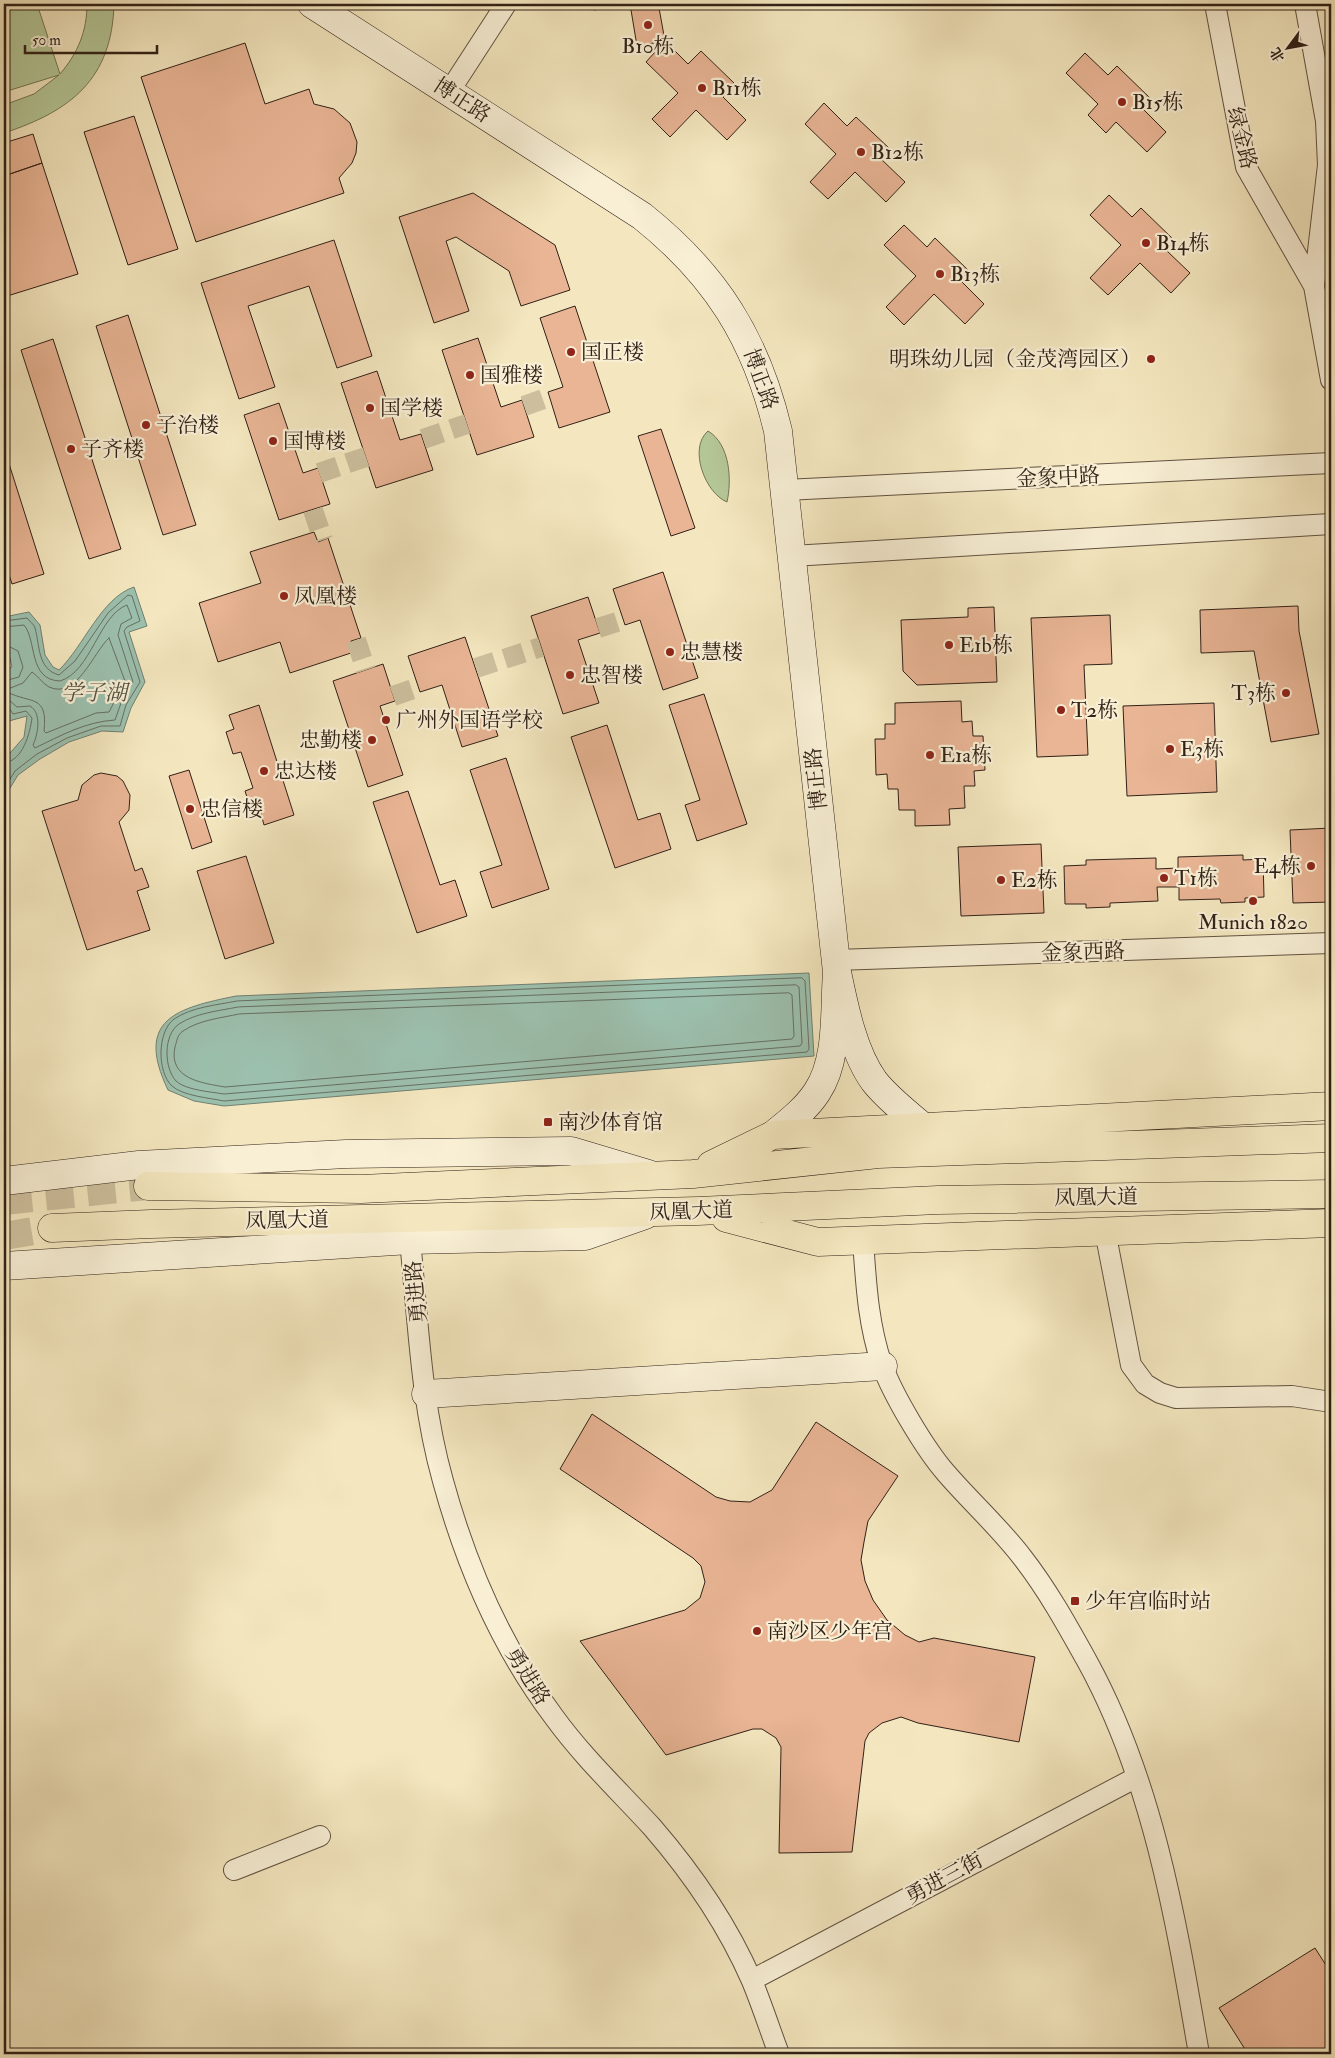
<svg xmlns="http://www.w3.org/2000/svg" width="1335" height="2058" viewBox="0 0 1335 2058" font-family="'IM FELL Double Pica','Noto Serif SC',serif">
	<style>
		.green { fill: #b5c797; stroke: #737457 }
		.water { fill: #9cc0ae; stroke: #718072 }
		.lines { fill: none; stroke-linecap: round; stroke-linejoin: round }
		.shore { stroke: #667062; stroke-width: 1 }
		.building { fill: #e9b595; stroke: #312117 }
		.street-tunnel { stroke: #cdbf9d; stroke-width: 20; stroke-dasharray: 20 10; stroke-linecap: butt }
		.primary-tunnel { stroke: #cdbf9d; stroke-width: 28; stroke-dasharray: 28 14; stroke-linecap: butt }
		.street-casing { stroke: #625241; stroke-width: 22 }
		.secondary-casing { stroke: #312117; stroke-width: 29 }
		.primary-casing { stroke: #312117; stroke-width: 29 }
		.street { stroke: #f8efd5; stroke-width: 20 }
		.secondary { stroke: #f8efd5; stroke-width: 28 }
		.primary { stroke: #f4e7bf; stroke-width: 28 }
		.poi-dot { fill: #8f2418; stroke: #f8efd5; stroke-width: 2 }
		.labels { text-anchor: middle; stroke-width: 4.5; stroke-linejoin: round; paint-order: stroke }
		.poi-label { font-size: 21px; fill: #312117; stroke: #f8efd5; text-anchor: start }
		.street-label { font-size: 21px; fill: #312117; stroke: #f8efd5 }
		.water-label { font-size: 22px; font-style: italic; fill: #515144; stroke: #f8efd5 }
	</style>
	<rect width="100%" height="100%" fill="#f4e7bf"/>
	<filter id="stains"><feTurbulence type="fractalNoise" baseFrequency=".004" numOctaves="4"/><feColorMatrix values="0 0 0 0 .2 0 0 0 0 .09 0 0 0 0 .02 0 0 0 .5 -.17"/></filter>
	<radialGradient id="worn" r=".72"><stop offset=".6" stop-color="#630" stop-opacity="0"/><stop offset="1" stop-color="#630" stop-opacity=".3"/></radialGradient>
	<path class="green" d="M 4,4 L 37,4 L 60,74 C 78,53 87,31 87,4 L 114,4 C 112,79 71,111 4,133 L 4,105 L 34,94 L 59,75 L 4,92 Z
		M 708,431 C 730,444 732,480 727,502 C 705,493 688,448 708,431 Z"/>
	<path class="water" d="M 134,587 L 147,626 L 129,632 L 145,682 L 131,708 L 123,732 L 102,731 L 69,742 L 40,759 L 18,775 L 7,793 L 4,794 L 4,760 L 24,737 L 27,716 L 9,721 L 4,705 L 4,670 L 12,667 L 10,658 L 4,655 L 4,617 L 29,612 L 40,625 L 45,655 L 53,667 L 59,670 C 84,646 101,598 134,587 Z
		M 809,973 L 814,1056 L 224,1106 L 194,1101 L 168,1090 C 134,1019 177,1008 236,996 Z"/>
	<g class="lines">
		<path class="shore" d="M 4,621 L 27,618 C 29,621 34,624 35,628 C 40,645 37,669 59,675 L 75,661 L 108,613 L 128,595 L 132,596 L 140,621 L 127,627 L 124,631 L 140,682 L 126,705 L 120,726 L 101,726 L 67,738 L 37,754 L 15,771 L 4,789
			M 4,627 L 24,625 C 37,640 28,680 60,681 C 91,672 99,615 127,605 L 132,618 L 121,624 L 118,635 L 133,682 L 121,703 L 115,720 C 85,722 62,735 35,748 L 33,745 C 38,734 42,713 30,706 L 17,707 L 10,701 L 4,700
			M 109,638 L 125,681 L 109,712 L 96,713 L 46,733 L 44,731 C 48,694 31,704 7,692 L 8,689 L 23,683 L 32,672 C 38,676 42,683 49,687 C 77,700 94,651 109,638 Z
			M 4,644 L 18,651 L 23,667 L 19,677 L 4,681
			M 4,707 L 9,708 L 13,714 L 26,711 L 32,718 C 30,733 23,761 4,763
			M 802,978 L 805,981 L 809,1049 L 807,1052 L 224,1101 C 210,1098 183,1096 172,1086 C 157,1072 157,1032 174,1019 C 192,1007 217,1005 237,1001 Z
			M 796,985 L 799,987 L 802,1043 L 800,1046 L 224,1094 C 212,1092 185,1090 176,1081 C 164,1068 163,1035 179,1024 C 196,1013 218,1011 238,1007 Z
			M 789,993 L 792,995 L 794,1036 L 792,1039 L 225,1087 C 202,1083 168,1079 175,1047 C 177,1041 177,1035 183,1031 C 199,1020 221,1018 239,1014 Z"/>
	</g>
	<path class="building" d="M 593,4 L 628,4 L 594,10 Z
		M 630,4 L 677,4 L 659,8 L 665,41 L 637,46 Z
		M 665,41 L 688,64 L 701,51 L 735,84 L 723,97 L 746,120 L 727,140 L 696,110 L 670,137 L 652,119 L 678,93 L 646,62 Z
		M 245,43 L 265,104 L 309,89 L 314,104 L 334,109 L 350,123 L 357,142 L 356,153 L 352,163 L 339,178 L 344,193 L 196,242 L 141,77 Z
		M 1085,53 L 1108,75 L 1117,66 L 1151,99 L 1142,108 L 1166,132 L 1147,152 L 1116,122 L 1106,133 L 1088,115 L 1098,104 L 1066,73 Z
		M 824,103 L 847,126 L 856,117 L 890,149 L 881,159 L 905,182 L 886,202 L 855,172 L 828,199 L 810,182 L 836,154 L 805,124 Z
		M 134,116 L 178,249 L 128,265 L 84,132 Z
		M 33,134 L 42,163 L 4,176 L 4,143 Z
		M 42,163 L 78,274 L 4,297 L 4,176 Z
		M 473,193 L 555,245 L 570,290 L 521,306 L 509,271 L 456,237 L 446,241 L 469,311 L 434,323 L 399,217 Z
		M 1109,195 L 1132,217 L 1141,208 L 1175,241 L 1166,250 L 1190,273 L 1171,293 L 1140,263 L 1108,295 L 1090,278 L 1121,245 L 1090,215 Z
		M 904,225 L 927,247 L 935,238 L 969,271 L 960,280 L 984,304 L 965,324 L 934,294 L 904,325 L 886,307 L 916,276 L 884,245 Z
		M 334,240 L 372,356 L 337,368 L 309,286 L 248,306 L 275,387 L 239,399 L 201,283 Z
		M 575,306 L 610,412 L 559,428 L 548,392 L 563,387 L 540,318 Z
		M 128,315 L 196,525 L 163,535 L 96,326 Z
		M 478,338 L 501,407 L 522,400 L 534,437 L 477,455 L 442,350 Z
		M 53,339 L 121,549 L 89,559 L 21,350 Z
		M 377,371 L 400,440 L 421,434 L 433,470 L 376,488 L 341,383 Z
		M 279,403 L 303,473 L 318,468 L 330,504 L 279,520 L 244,415 Z
		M 661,429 L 695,528 L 671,536 L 638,436 Z
		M 4,448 L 44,574 L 12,584 L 4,559 Z
		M 314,532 L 318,542 L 328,538 L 361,638 L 351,641 L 354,652 L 290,673 L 280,642 L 218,662 L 199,603 L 261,583 L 250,552 Z
		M 663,572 L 698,678 L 663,690 L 640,620 L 625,625 L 613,589 Z
		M 588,597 L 600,633 L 578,640 L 599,703 L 563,714 L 531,616 Z
		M 1298,606 L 1299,631 L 1319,734 L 1271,742 L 1254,651 L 1201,653 L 1200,610 Z
		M 994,607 L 997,682 L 917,685 L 903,671 L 901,620 L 968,617 L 968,608 Z
		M 1110,615 L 1112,664 L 1084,665 L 1088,755 L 1037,757 L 1031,618 Z
		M 465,637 L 498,736 L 462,747 L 442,685 L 420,692 L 408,656 Z
		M 383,664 L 395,701 L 380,706 L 403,775 L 368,787 L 333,681 Z
		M 704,694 L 747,824 L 697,841 L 685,805 L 700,800 L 669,705 Z
		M 961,701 L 962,722 L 972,721 L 973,736 L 983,736 L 985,770 L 974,771 L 975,786 L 964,786 L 965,808 L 949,809 L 950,825 L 915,826 L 915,810 L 899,810 L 898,789 L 888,789 L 887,774 L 876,775 L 875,739 L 885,739 L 885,724 L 895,724 L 895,703 Z
		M 1214,703 L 1217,792 L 1127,796 L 1123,706 Z
		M 259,705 L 294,815 L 264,825 L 260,810 L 252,813 L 245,791 L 253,788 L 241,752 L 233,754 L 226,732 L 234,729 L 229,715 Z
		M 607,725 L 638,820 L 660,813 L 671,849 L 615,868 L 571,737 Z
		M 506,758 L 549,889 L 492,908 L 480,872 L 502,865 L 470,770 Z
		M 189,770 L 212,842 L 192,849 L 169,776 Z
		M 101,773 L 117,776 L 123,781 L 130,795 L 129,810 L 119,822 L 135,871 L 142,868 L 149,887 L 137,891 L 150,930 L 87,950 L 42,811 L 78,800 L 82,785 L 94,775 Z
		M 408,791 L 440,885 L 455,880 L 467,916 L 417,933 L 373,802 Z
		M 1331,828 L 1331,902 L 1293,903 L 1290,830 Z
		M 1041,844 L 1044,913 L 961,916 L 958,847 Z
		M 1243,855 L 1243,860 L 1263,859 L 1264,897 L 1245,898 L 1245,902 L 1221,903 L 1220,899 L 1179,900 L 1179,887 L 1157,887 L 1158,901 L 1110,903 L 1110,907 L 1086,908 L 1086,904 L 1065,904 L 1064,866 L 1086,865 L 1086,860 L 1156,858 L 1156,869 L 1178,868 L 1178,857 Z
		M 246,856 L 274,943 L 225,959 L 197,871 Z
		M 592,1414 L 716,1497 L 730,1501 L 750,1502 L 772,1490 L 816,1422 L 898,1476 L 868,1521 L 864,1542 L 861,1560 L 865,1581 L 873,1600 L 887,1620 L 905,1635 L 919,1642 L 934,1638 L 1035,1657 L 1019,1742 L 918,1723 L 901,1717 L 882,1723 L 869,1733 L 865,1741 L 852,1852 L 779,1853 L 781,1747 L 776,1738 L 762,1729 L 753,1729 L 666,1755 L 580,1641 L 685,1610 L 700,1598 L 705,1582 L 701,1566 L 693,1558 L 560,1469 Z
		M 1315,1948 L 1331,1973 L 1331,2054 L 1248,2054 L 1219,2008 Z"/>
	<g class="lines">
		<path class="street-tunnel" d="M 524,406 L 549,397
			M 423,439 L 467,424
			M 319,473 L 366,457
			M 313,510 L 323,540
			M 598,628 L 623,620
			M 356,640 L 366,670
			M 476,668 L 541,647
			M 393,696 L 419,687"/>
		<path class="primary-tunnel" d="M 4,1201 L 148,1186
			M 4,1236 L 52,1228"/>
		<defs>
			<path id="street" d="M 1215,4 L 1246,167 L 1314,286
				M 1305,4 L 1326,121 L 1328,165 L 1314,286 L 1331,380
				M 449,92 L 506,4
				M 785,490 L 1331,463
				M 792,556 L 1331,524
				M 836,960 L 1331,943
				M 1105,1231 L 1131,1365 L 1145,1384 L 1160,1393 L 1176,1398 L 1292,1396 L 1331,1402
				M 410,1240 C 418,1320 421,1404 443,1481 C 466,1565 502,1648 554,1717 C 583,1757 619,1791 652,1827 C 691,1872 728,1926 752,1981 C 762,2005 770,2030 779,2054
				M 863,1240 C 866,1283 868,1324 882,1365 C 893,1395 925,1449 946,1473 C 971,1502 999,1527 1022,1557 C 1047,1589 1067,1625 1087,1661 C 1153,1781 1176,1920 1199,2054
				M 234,1870 L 320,1836
				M 752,1980 L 1137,1777"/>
			<path id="secondary" d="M 312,4 L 642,216 C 716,275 756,339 778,431 L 837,972
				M 773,1135 C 789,1122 806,1109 817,1092 C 839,1059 834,1010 837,972 C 844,1006 853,1052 874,1081 C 888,1099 906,1112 923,1127
				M 4,1181 L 139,1165 L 346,1154 L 571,1151 L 648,1174
				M 4,1266 L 410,1240 L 585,1236 L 645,1215
				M 426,1394 L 883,1366"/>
			<path id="primary" d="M 711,1165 L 773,1135 L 1331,1106
				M 148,1186 L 361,1189 L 693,1174 L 878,1154 L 1331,1138
				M 726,1218 L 818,1242 L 1331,1223
				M 52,1228 L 151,1224 L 698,1211 L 938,1200 L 1331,1194"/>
		</defs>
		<use href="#street" class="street-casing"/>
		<use href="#secondary" class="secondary-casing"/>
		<use href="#primary" class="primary-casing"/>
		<use href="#street" class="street"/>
		<use href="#secondary" class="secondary"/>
		<use href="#primary" class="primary"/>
	</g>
	<g class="poi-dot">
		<circle cx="648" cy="25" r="5"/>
		<circle cx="702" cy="88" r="5"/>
		<circle cx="1122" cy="102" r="5"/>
		<circle cx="861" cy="152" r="5"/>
		<circle cx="1146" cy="243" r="5"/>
		<circle cx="940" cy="274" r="5"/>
		<circle cx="571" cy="352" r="5"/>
		<circle cx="1151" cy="359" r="5"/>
		<circle cx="470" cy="375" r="5"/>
		<circle cx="370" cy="408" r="5"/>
		<circle cx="146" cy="425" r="5"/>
		<circle cx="273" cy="441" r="5"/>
		<circle cx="71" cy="449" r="5"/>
		<circle cx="284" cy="596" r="5"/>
		<circle cx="949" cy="645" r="5"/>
		<circle cx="670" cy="652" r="5"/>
		<circle cx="570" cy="675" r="5"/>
		<circle cx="1286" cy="693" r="5"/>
		<circle cx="1061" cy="710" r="5"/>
		<circle cx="386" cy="720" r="5"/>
		<circle cx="372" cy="740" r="5"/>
		<circle cx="1170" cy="749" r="5"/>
		<circle cx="930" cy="755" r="5"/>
		<circle cx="264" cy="771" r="5"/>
		<circle cx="190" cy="809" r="5"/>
		<circle cx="1311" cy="866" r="5"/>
		<circle cx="1164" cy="878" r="5"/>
		<circle cx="1001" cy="880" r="5"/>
		<circle cx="1253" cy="901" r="5"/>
		<rect x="543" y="1117" width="10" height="10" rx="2.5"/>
		<rect x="1070" y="1596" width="10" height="10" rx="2.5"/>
		<circle cx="757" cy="1631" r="5"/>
	</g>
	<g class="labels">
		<g class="poi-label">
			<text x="648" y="53" text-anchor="middle">B10栋</text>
			<text x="712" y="95">B11栋</text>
			<text x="1132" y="109">B15栋</text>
			<text x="871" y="159">B12栋</text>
			<text x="1156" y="250">B14栋</text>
			<text x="950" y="281">B13栋</text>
			<text x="581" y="359">国正楼</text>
			<text x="1141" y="366" text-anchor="end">明珠幼儿园（金茂湾园区）</text>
			<text x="480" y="382">国雅楼</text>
			<text x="380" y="415">国学楼</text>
			<text x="156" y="432">子治楼</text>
			<text x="283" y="448">国博楼</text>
			<text x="81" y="456">子齐楼</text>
			<text x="294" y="603">凤凰楼</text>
			<text x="959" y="652">E1b栋</text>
			<text x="680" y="659">忠慧楼</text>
			<text x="580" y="682">忠智楼</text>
			<text x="1276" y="700" text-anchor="end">T3栋</text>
			<text x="1071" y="717">T2栋</text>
			<text x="396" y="727">广州外国语学校</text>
			<text x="362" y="747" text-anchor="end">忠勤楼</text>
			<text x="1180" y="756">E3栋</text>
			<text x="940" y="762">E1a栋</text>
			<text x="274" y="778">忠达楼</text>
			<text x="200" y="816">忠信楼</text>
			<text x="1301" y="873" text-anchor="end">E4栋</text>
			<text x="1174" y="885">T1栋</text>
			<text x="1011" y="887">E2栋</text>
			<text x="1253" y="929" text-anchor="middle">Munich 1820</text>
			<text x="558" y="1129">南沙体育馆</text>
			<text x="1085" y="1608">少年宫临时站</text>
			<text x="767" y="1638">南沙区少年宫</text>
		</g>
		<g class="street-label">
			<text transform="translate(462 100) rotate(33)" y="7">博正路</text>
			<text transform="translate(1242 138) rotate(76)" y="7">绿金路</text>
			<text transform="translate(761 379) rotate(70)" y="7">博正路</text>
			<text transform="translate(1058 477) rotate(-3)" y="7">金象中路</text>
			<text transform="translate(816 779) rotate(-96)" y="7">博正路</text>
			<text transform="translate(1083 952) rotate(-2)" y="7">金象西路</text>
			<text transform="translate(1096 1197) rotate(-1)" y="7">凤凰大道</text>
			<text transform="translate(691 1211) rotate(-2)" y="7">凤凰大道</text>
			<text transform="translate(287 1220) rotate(-1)" y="7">凤凰大道</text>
			<text transform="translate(416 1292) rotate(-96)" y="7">勇进路</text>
			<text transform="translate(528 1676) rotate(58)" y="7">勇进路</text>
			<text transform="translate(944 1878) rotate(-28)" y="7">勇进三街</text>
		</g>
		<g class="water-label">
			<text x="94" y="700">学子湖</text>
		</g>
	</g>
	<rect width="1335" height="2058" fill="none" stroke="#f4e7bf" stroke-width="20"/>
	<rect x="5" y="5" width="1325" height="2048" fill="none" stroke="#312117" stroke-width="2.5"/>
	<rect x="10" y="10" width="1315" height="2038" fill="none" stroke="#312117"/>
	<g transform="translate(1288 48) rotate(238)" stroke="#f8efd5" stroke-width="4" paint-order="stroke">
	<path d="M0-4L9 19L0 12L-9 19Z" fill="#312117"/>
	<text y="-8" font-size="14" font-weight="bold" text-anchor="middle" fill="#312117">北</text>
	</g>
	<path d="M25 45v8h132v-8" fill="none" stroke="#312117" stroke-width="2.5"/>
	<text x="32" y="45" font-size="15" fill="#312117" stroke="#f8efd5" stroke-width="4" paint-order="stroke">50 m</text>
	<rect width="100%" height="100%" filter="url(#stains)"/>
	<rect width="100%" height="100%" fill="url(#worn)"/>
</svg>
